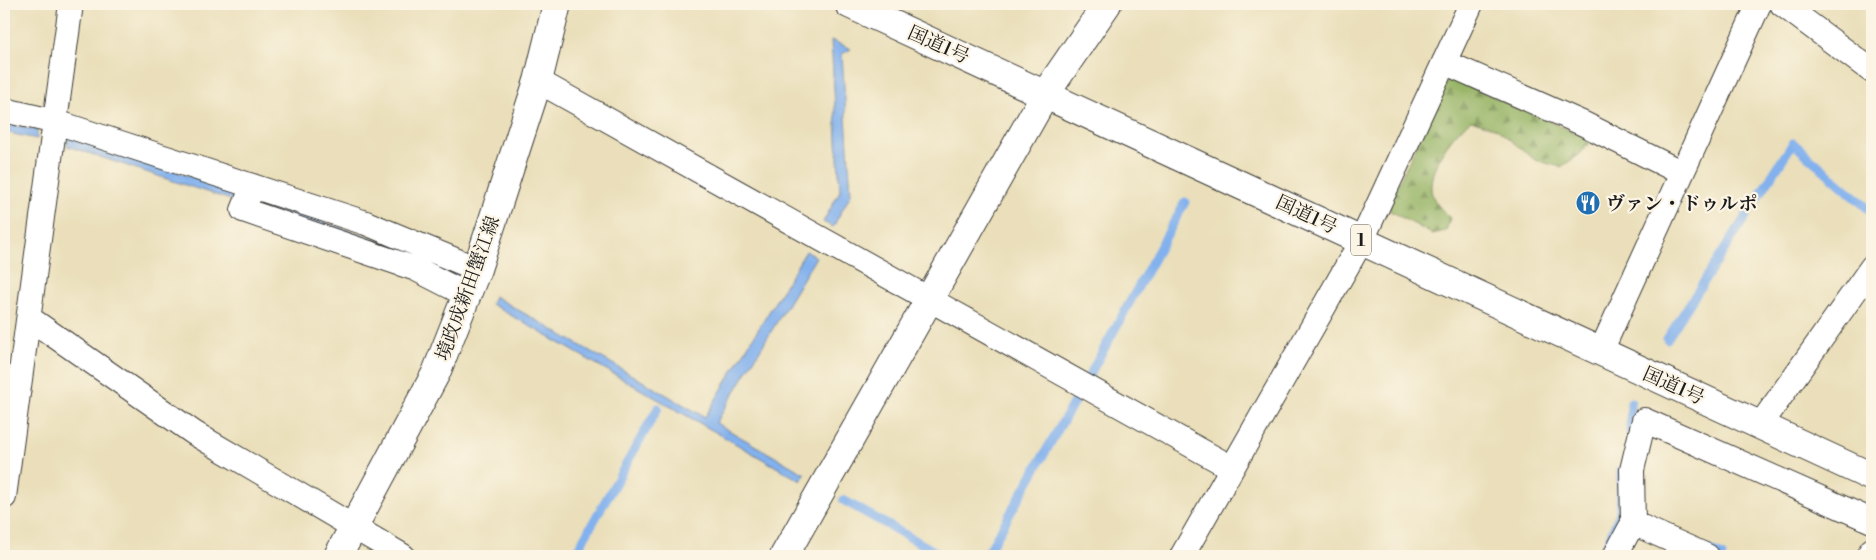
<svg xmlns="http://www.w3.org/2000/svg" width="1876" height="560" viewBox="0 0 1876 560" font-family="'Libre Bodoni','Noto Serif JP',serif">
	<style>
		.forest { fill: url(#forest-firs); stroke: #5a6842 }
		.water { fill: #82b1ed; stroke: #4f6684 }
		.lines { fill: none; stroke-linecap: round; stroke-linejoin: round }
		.stream { stroke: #82b1ed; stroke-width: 9 }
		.minor-casing { stroke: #3b3934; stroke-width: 26 }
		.tertiary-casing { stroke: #3b3934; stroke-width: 30 }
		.secondary-casing { stroke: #3b3934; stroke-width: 30 }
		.trunk-casing { stroke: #3b3934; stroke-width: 30 }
		.minor { stroke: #fff; stroke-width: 24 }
		.tertiary { stroke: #fff; stroke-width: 28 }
		.secondary { stroke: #fff; stroke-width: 28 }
		.trunk { stroke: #fff; stroke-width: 28 }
		.labels { text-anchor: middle; stroke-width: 4.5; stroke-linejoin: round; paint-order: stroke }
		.shield { fill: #fcf5e5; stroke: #5f5d58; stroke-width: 1 }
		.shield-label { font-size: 18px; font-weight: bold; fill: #1c1c1c }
		.street-label { font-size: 19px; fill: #1c1c1c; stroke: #fcf5e5 }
		.poi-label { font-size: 19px; font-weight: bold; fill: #1c1c1c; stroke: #fcf5e5; text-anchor: start }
	</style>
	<defs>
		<pattern id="forest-firs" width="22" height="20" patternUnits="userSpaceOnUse" patternTransform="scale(1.25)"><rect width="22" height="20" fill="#98b567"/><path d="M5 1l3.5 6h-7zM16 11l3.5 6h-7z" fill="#7b9254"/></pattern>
	</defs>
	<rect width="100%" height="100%" fill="#fcf5e5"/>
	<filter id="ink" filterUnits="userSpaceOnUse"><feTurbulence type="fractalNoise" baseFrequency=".02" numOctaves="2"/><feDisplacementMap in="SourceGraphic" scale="10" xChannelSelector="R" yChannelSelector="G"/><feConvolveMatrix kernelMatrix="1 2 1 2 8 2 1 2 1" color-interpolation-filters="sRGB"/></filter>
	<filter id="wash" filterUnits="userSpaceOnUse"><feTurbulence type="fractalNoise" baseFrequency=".0096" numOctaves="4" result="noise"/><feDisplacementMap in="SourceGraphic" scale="20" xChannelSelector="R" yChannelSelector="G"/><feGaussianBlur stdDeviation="1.12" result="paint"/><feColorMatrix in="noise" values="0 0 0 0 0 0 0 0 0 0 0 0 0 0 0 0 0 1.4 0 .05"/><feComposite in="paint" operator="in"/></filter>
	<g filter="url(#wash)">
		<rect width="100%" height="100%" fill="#eadfba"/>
		<path class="forest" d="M 1452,79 L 1581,135 L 1590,143 L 1579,155 L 1561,167 L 1535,160 L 1497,129 L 1471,120 C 1452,134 1430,164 1431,189 C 1432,201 1442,210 1450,218 L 1446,231 L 1432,234 L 1390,211 L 1389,203 L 1446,83 Z"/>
		<path class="water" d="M 831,40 L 851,49 L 842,54 L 851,194 L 833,227 L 823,222 L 840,191 Z
			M 4,123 L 37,130 L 37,139 L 4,132 Z
			M 68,135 L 240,193 L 237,202 L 67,146 Z
			M 257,199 L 426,257 L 459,273 L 454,279 L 254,206 Z
			M 806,251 L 816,257 L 716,423 L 805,474 L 801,481 L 491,304 L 494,296 L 705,417 Z"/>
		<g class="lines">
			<path class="stream" d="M 1667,339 L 1793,143 L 1872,212
				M 1089,376 L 1185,202
				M 1630,432 L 1631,402
				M 843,500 L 943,556
				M 1708,550 L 1722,556
				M 574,556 L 658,408
				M 986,556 L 1079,393
				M 1602,556 L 1620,513 L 1621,471"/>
		</g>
	</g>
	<g filter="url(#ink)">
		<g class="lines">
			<defs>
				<path id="minor" d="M 1782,4 L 1872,71
					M 1444,62 L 1584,124 L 1682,173
					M 538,81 L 1232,468
					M 4,110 L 56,122 L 366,223 L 477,269
					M 253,186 L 243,210 L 416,269 L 467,295
					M 29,318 L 194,433 L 403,556
					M 1601,351 L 1759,4
					M 1761,424 L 1872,267
					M 4,497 L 71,4
					M 1633,523 L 1707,556
					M 1182,556 L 1362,240 L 1471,4
					M 1615,556 L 1633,523 L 1632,470 L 1644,420 L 1872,521
					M 1868,556 L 1872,550"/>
				<path id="tertiary" d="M 784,556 L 1046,93 L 1107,4"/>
				<path id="secondary" d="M 338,556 L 436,373 L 477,269 L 538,81 L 557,4"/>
				<path id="trunk" d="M 849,4 L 1872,477"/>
			</defs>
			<use href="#minor" class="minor-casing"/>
			<use href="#tertiary" class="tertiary-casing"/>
			<use href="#secondary" class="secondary-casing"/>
			<use href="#trunk" class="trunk-casing"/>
			<use href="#minor" class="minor"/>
			<use href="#tertiary" class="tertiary"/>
			<use href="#secondary" class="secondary"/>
			<use href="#trunk" class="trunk"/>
		</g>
	</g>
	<defs>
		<symbol id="restaurant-disc" viewBox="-11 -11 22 22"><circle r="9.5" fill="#1f6fb2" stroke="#fcf5e5"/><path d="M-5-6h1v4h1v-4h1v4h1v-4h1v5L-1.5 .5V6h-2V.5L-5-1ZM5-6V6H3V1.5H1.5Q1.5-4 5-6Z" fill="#fff"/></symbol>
	</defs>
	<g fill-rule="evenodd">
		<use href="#restaurant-disc" x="1574" y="189" width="28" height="28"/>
	</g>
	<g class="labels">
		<rect class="shield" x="1351" y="224.5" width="20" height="31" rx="4"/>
		<g class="shield-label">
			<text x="1361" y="246">1</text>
		</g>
		<g class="street-label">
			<text transform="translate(939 44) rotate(24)" y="7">国道1号</text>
			<text transform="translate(1307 214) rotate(25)" y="7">国道1号</text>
			<text transform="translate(467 288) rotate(-70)" y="7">境政成新田蟹江線</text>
			<text transform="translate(1674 385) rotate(24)" y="7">国道1号</text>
		</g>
		<g class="poi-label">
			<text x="1606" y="210">ヴァン・ドゥルポ</text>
		</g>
	</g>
	<rect width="1876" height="560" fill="none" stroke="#fcf5e5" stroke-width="20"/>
</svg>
